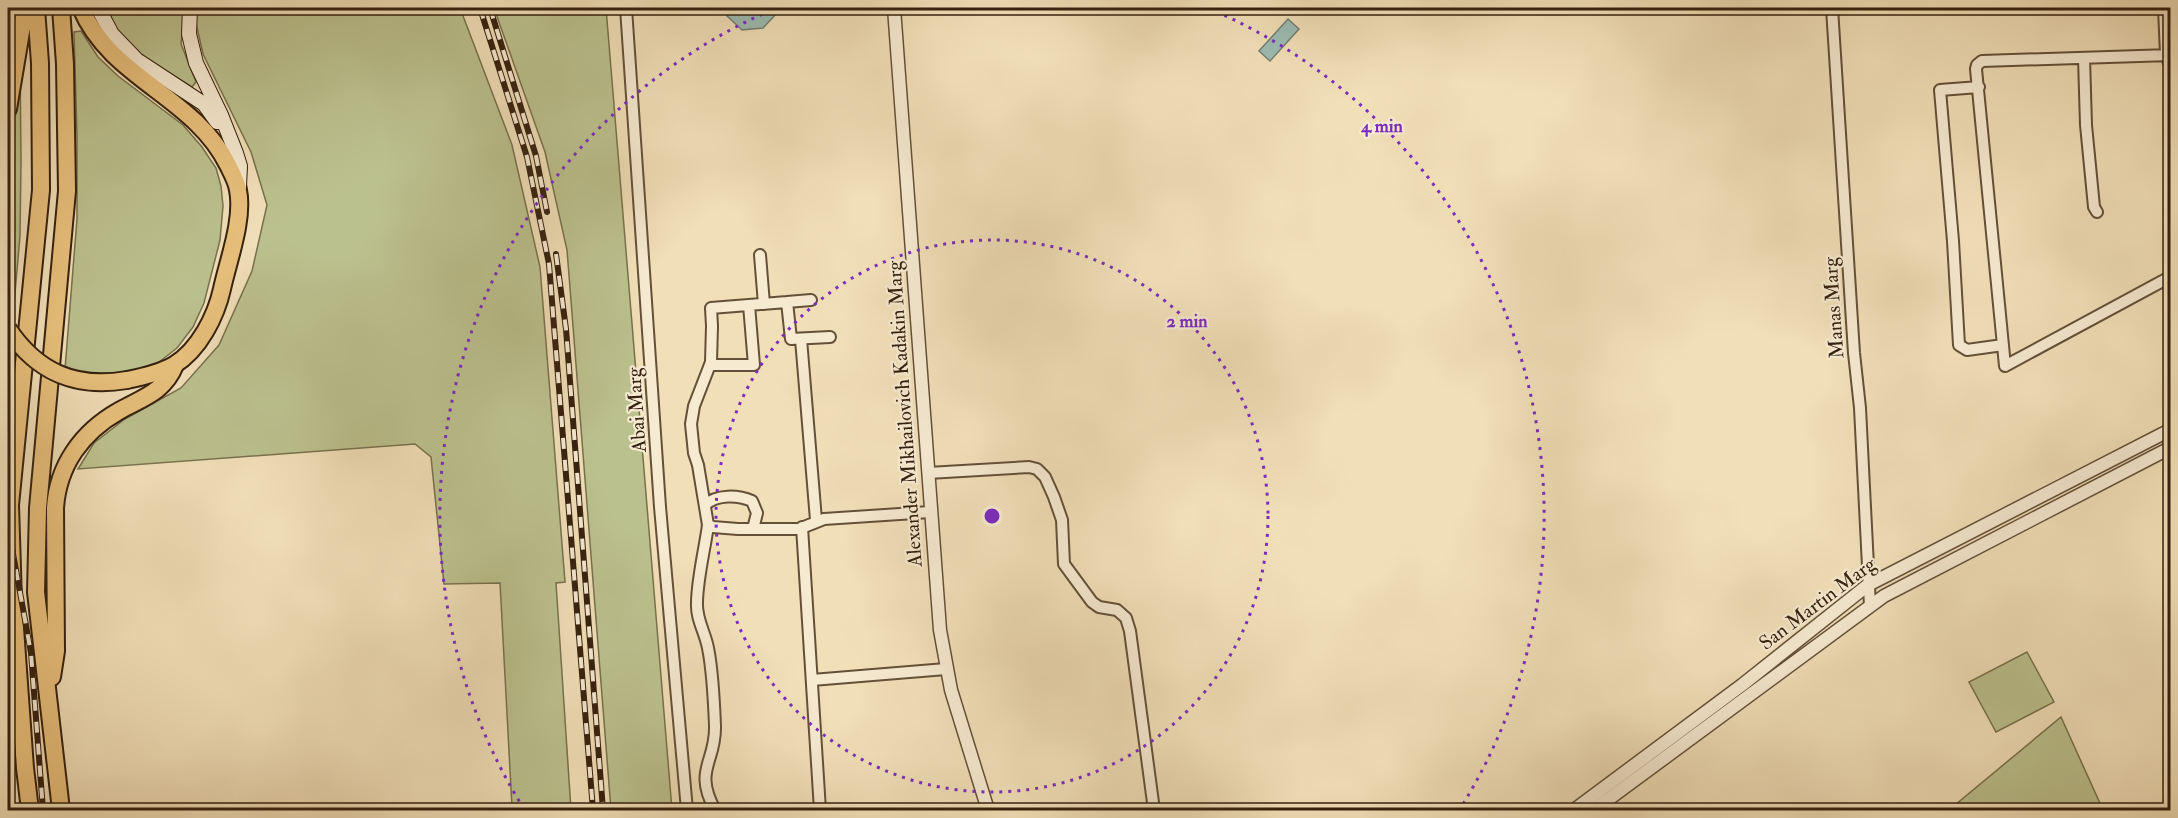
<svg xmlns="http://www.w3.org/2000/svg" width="2178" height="818" viewBox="0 0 2178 818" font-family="'IM FELL Double Pica',serif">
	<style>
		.green { fill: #bbc18e; stroke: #78714e; stroke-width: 1.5 }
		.water { fill: #9bbcb4; stroke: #727e72; stroke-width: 1.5 }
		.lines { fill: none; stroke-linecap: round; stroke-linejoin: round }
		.minor-casing { stroke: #645039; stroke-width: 14 }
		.tertiary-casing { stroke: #645039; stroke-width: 15 }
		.secondary-casing { stroke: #35210f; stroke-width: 16 }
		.primary-casing { stroke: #35210f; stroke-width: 20 }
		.trunk-casing { stroke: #35210f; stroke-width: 20 }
		.minor { stroke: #f6ead1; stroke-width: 10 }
		.tertiary { stroke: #f6ead1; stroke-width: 12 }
		.secondary { stroke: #f6ead1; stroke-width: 14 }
		.primary { stroke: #e8c07c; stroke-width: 16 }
		.trunk { stroke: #e8c07c; stroke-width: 16 }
		.rail-casing { stroke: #35210f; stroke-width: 6 }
		.rail { stroke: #f6ead1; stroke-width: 4; stroke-dasharray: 11; stroke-linecap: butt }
		.trunk-bridge-casing { stroke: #35210f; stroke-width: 20; stroke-linecap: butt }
		.trunk-bridge { stroke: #e8c07c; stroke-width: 16 }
		.ring { fill: none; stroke: #7b2cbf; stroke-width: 3; stroke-dasharray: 3 6 }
		.labels { text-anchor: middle; stroke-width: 4.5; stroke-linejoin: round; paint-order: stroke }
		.street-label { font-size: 20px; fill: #35210f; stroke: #f6ead1 }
		.centre { fill: #7b2cbf; stroke: #f6ead1; stroke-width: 3 }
		.ring-label { font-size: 18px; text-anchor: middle; font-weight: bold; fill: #7b2cbf; stroke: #f6ead1; stroke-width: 4.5; stroke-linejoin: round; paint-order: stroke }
	</style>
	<rect width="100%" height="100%" fill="#f1dfb8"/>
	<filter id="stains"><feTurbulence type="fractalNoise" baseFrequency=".00333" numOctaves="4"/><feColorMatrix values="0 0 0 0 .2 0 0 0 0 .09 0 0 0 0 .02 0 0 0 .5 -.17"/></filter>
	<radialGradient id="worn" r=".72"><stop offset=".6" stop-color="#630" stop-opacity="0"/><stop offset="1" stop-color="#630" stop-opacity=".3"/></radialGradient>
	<path class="green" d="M 102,8 L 185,8 L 181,44 L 196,82 L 192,87 L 130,49 Z
		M 199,8 L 460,8 L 512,145 L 540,267 L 565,582 L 556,583 L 571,810 L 452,810 L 512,807 L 500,583 L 444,584 L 431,457 L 415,444 L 78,469 L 94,443 L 125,419 L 181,388 L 219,345 L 252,271 L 267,205 L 251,152 L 203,54 L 195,19 Z
		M 494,8 L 606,8 L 672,810 L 611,810 L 567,250 L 545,152 Z
		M 81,31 L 98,57 L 118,76 L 183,125 L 202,147 L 216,168 L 221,186 L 223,206 L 220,240 L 204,303 L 193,327 L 177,348 L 159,362 L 140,372 L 92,377 L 65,369 L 77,219 L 77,136 L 74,32 Z
		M 20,55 L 21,161 L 20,236 L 13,316 L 12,395 L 8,398 L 8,144 Z
		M 2027,652 L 2054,702 L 1996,732 L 1969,682 Z
		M 2061,717 L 2103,810 L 1949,810 Z"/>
	<path class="water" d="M 735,8 L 769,8 L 776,14 L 763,28 L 742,30 L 727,16 Z
		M 1288,19 L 1299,29 L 1270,61 L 1259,51 Z"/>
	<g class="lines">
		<defs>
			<path id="minor" d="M 626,8 L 660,507 L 687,810
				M 1832,8 L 1854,353 L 1860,408 L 1870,606
				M 2164,8 L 2166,55 L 2170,65
				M 2170,55 L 1982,61 L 1977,65 L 1976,69 L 2005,366 L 2170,277
				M 2084,58 L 2086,125 L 2094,207 L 2097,212
				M 1979,87 L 1940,90 L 1953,241 L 1959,345 L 1967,350 L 2003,345
				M 760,255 L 764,304
				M 787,302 L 811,300
				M 830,337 L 791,339 L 787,302 L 711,308 L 712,326 L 711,362 L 694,406 L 691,424 L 694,453 L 698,465 L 708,525 L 713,527 L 738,529 L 799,529 L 824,519 L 930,512
				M 801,339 L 816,520
				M 710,365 L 754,365 L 749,305
				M 928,473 L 1029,467 L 1037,469 L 1045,477 L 1054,497 L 1062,520 L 1064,564 L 1092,602 L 1099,607 L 1117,610 L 1126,618 L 1130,631 L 1154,810
				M 705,505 C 717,494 738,495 752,501 L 757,513 L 753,529
				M 708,525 C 705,548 697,580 697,603 C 696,619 705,632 708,648 C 713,673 714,700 715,726 C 716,763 693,769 715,810
				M 802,527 L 820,810
				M 812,680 L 946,669"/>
			<path id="tertiary" d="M 894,8 L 940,630 L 951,690 L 988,810
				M 1574,810 L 1742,685 L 1868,585 L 2170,430
				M 1594,810 L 1884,596 L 2170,448"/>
			<path id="secondary" d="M 98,8 L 112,34 L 137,60 L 204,104 L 217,122
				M 190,8 L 189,34 L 196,63 L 221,115 L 236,153 L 240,166 L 239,186"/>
			<path id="primary" d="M 61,8 L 65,64 L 67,191 L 38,508 L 36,592 L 61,810
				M 8,109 L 25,8
				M 52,677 L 56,651 L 55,508 C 58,465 82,432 119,411 C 144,397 164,392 175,365
				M 30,810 L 25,768 L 13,600 L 10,505 L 41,190 L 40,63 L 36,8"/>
			<path id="trunk" d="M 81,8 C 111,79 194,96 228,165 C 232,173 237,182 238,190 C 244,219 228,261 222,289 C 216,316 199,350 174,365 C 160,373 142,377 127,380
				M 8,579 L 13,600"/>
		</defs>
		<use href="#minor" class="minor-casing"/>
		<use href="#tertiary" class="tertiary-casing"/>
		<use href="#secondary" class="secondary-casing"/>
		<use href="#primary" class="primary-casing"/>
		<use href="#trunk" class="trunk-casing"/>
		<use href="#minor" class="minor"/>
		<use href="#tertiary" class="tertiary"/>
		<use href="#secondary" class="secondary"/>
		<use href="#primary" class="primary"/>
		<use href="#trunk" class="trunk"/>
		<defs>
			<path id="rail" d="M 480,8 L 527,157 L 549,264 L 593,810
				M 490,8 L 536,156 L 547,212
				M 556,254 L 566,329 L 603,810
				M 8,526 L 31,653 L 43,810"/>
		</defs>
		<use href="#rail" class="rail-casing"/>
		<use href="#rail" class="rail"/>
		<defs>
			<path id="trunk-bridge" d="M 8,329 C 37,372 75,389 127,380"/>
		</defs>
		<use href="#trunk-bridge" class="trunk-bridge-casing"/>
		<use href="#trunk-bridge" class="trunk-bridge"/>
	</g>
	<g class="ring">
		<circle cx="992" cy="516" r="276"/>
		<path d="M524 809A552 552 0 0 1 776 8M1208 8A552 552 0 0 1 1460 809"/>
	</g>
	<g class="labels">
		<g class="street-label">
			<text transform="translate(1833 308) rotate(-94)" y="7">Manas Marg</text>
			<text transform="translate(636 410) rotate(-94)" y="7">Abai Marg</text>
			<text transform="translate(904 414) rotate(-94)" y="7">Alexander Mikhailovich Kadakin Marg</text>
			<text transform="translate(1817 603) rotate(-37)" y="7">San Martin Marg</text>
		</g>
	</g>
	<circle cx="992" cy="516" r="9" class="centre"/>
	<g class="ring-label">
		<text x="1382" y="132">4 min</text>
		<text x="1187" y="327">2 min</text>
	</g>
	<rect width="2178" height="818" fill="none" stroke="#f1dfb8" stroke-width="30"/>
	<rect x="9" y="9" width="2160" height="800" fill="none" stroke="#35210f" stroke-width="3"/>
	<rect x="15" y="15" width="2148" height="788" fill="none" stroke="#35210f" stroke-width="1.5"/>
	<rect width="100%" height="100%" filter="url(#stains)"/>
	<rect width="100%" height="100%" fill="url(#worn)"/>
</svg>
